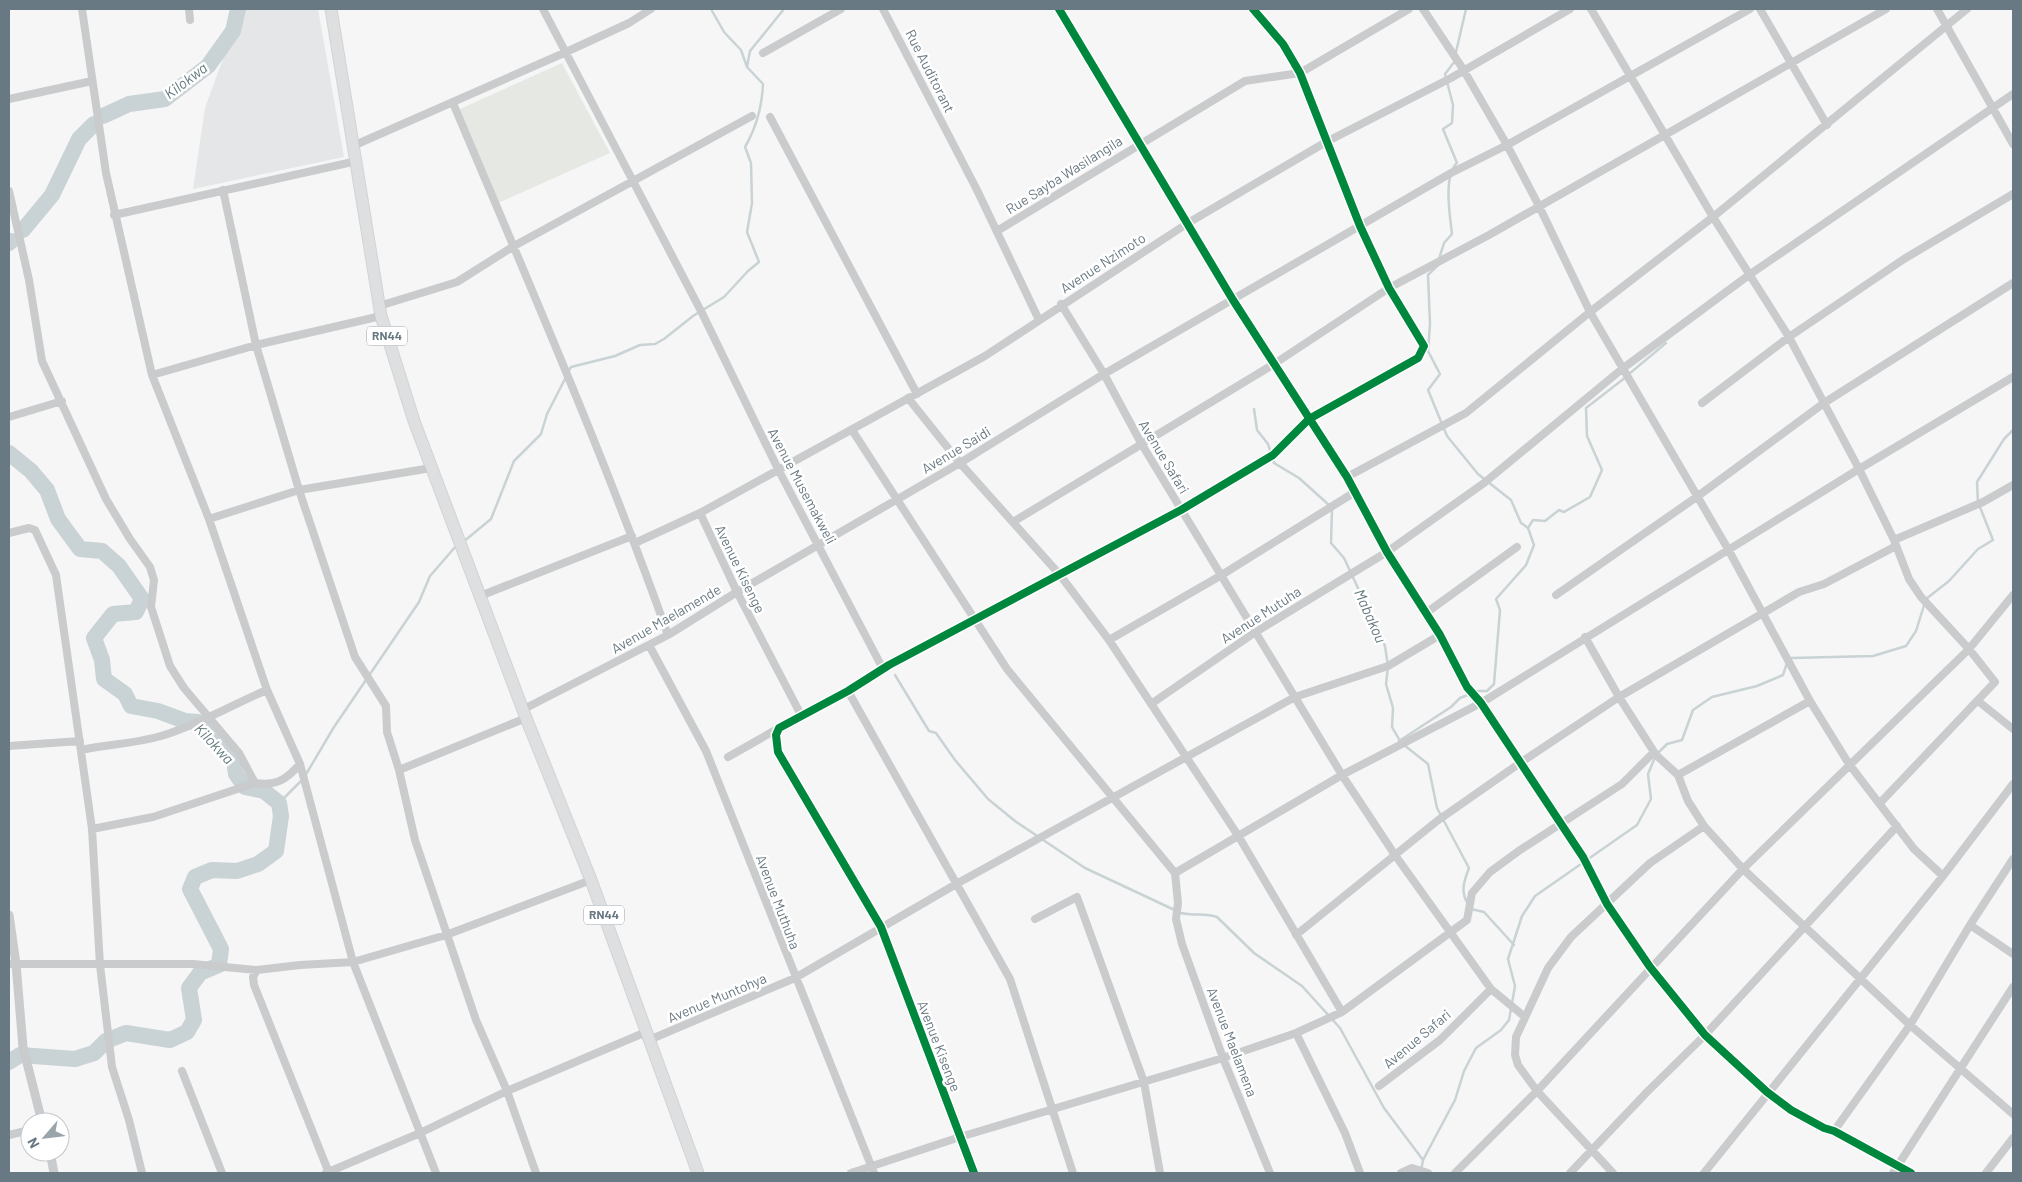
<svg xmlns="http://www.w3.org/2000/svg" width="2022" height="1182" viewBox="0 0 2022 1182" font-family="Barlow,sans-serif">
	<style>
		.built { fill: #e5e6e7 }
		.green { fill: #e6e8e4 }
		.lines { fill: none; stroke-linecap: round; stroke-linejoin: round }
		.stream { stroke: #c9d2d4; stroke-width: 2.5 }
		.river { stroke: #c9d2d4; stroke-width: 16 }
		.primary-casing { stroke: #d2d3d3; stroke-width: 13 }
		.minor { stroke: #c9cbcc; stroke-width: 8 }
		.tertiary { stroke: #c9cbcc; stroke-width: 9 }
		.primary { stroke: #dedfe0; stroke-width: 11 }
		.cycleway-casing { stroke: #fff; stroke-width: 11 }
		.cycleway { stroke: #00873e; stroke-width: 8 }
		.labels { text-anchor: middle; stroke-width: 5; stroke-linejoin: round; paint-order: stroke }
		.shield { fill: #fff; stroke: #96a1a8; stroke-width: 1 }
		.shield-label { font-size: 12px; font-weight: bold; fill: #697983 }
		.street-label { font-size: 14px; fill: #697983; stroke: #fff }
		.water-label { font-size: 15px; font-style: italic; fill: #657a7f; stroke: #fff }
	</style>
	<rect width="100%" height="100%" fill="#f6f6f6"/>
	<path class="built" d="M 241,9 L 318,9 L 344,157 L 193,189 L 205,108 L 225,53 L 237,28 Z"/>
	<path class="green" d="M 562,63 L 610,153 L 498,203 L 460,109 Z"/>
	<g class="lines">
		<path class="stream" d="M 1456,52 L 1466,9
			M 747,67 L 750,51 L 784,9
			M 1439,259 L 1444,243 L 1452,234 C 1450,216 1443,176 1457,163 L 1443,129 L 1452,123 L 1453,105 L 1445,74 L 1455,61
			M 568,372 L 571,367 L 615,356 L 640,345 L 655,344 L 664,339 L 693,316 L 724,297 L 748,271 L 759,262 L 747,232 L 752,203 L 751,163 L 745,147 C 756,128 762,106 763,84 L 747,67 L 741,50 L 724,32 L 711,9
			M 1629,374 L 1666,343
			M 1254,409 L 1257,430 L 1268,444 L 1274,463 L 1299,478 L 1329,505
			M 1332,509 L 1331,543 L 1344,558 L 1385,646 L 1388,666 L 1386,684 L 1393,708 L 1392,727 L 1400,741
			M 1528,528 L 1533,520 L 1545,521 L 1559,510 L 1564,512 L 1590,497 L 1602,470 L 1587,436 L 1586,408 L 1626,377
			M 463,542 L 491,519 L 514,461 L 541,434 L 547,414 L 566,377
			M 895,675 L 929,731 L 936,733 L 955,760 L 988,799 L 1015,821 L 1085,868 L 1181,913 C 1193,916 1206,913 1217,917 L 1254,953 L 1302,986 L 1340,1028 L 1384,1108 L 1423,1160
			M 1399,741 L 1451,707 L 1460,698 L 1478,691 L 1487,691 L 1494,684 L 1500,610 L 1496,599 L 1526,565 L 1534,545 L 1528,528 L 1521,523 L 1511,500 L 1478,474 L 1447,436 L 1428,390 L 1440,374 L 1428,351 L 1430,324 L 1428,275 L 1438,265
			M 1404,745 L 1428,764 L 1437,808 L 1469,868 C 1464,881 1460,892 1468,904
			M 305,776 L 334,727 L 419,602 L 430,576 L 456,546
			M 279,803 L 301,781
			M 1471,909 L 1484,912 L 1514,945
			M 1421,1171 L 1423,1160 L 1455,1100 L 1464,1071 L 1476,1048 L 1501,1030 L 1509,1020 L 1515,986 L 1508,959 L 1522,916 L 1535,896 L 1637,825 L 1651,799 L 1648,774 L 1656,755 L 1667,744 L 1682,740 L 1693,710 L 1712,697 L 1757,686 L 1783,675 L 1787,663 L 1791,658 L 1873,656 L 1906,646 L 1916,631 L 1926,599 L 1949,581 L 1978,549 L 1993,540 L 1978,502 L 1977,482 L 2004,439 L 2013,430"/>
		<path class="river" d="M 103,116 L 129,104 L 165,99 L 208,66 L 233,31 L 238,9
			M 23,230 L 52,195 L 79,139 L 94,124
			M 9,243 L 11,241
			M 9,453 L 31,471 L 47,490 L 58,519 L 80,549 L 102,551 L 119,566 L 142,599 L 136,612 L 113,614 L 94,638 L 102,660 L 104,679 L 125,694 L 131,706 L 158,711 L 185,721 L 198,722 L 217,739 L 234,761 L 236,774 L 245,787 L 264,791 L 279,803 L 281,816 L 276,851 L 258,864 L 237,871 L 212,870 L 195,877 L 190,889 L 221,949 L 219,965 L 200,973 L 189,988 L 194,1020 L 187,1032 L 170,1040 L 126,1033 L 106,1041 L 94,1053 L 75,1059 L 20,1055 L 9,1062"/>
		<defs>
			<path id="primary" d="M 331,9 L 381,316 L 414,421 L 526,718 L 591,880 L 698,1173"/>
		</defs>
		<use href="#primary" class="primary-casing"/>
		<path class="minor" d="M 82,9 L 106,173 L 152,375 L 209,519 L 267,690 L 300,764 L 353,962 L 436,1173
			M 189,9 L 190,20
			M 543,9 L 702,313 L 778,469 L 883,669
			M 883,9 L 977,190 L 1039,320
			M 1059,9 L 1233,300 L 1347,477 L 1387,552 L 1440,635 L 1467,687 L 1481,703 L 1583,857 L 1607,904 L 1650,967 L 1705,1035 L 1767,1092 L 1791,1110 L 1824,1128 L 1834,1131 L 1911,1173
			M 1423,9 L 1463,69 L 1507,145 L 1539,206 L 1590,312 L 1728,549 L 1810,701 L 1849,764 L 1914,849 L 1943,876
			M 1591,9 L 1713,217 L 1789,337 L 1859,469 L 1894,540 L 1909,579 L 1921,597 L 1969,649 L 1995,682 L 1880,803
			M 1760,9 L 1827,125
			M 1937,9 L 2013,144
			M 763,53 L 841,9
			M 9,99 L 92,81
			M 453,103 C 527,279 604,455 668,635
			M 770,117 L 917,394
			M 355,145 L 564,53 L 629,23 L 651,9
			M 223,190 L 256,345 L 299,490 L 355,657 L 386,706 L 387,732 L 399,770 L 415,840 L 476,1020 L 507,1091 L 536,1173
			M 9,191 L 29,280 L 42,361 L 106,499 L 130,539 L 150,567 L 154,580 L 151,607 L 170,666 L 184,688 L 239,753 L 255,783
			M 114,215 L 357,161
			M 997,231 L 1245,81 L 1300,73 L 1409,9
			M 1061,304 L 1104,374 L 1141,443 L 1342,775 L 1395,855 L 1491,989 L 1525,1017
			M 379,306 L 457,282 L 514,246 L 752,116
			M 152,375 L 256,345 L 381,316
			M 908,398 L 960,463 L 1060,575 L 1109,640 L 1239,837 L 1342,1012
			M 1702,403 L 1789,337 L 1904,259 L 2013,194
			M 9,417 L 62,401
			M 852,430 L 1007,669 L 1175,873 L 1178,903 L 1176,919 L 1182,944 L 1223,1058 L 1270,1173
			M 1347,477 L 1466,413 L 1590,312 L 1713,217 L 1967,9
			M 700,513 L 737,592 L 801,715
			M 209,519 L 299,490 L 431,468
			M 1013,522 L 1274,364 L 1389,288 L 1489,235 L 1886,9
			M 9,533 L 29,528 L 35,530 L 56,575 L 92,829 L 100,965 L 112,1067 L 129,1120 L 142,1173
			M 1894,540 L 1983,502 L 2013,485
			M 635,543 L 700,513 L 985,356 L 1188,223 L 1326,142 L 1451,78 L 1570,9
			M 1556,595 L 1698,496 L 1824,403 L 2013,283
			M 480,596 L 632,536
			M 1426,613 L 1517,547
			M 1585,637 L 1619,697 L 1656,755 L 1678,775 L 1688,801 L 1704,826 L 1743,869 L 1910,1025 L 2013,1114
			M 1109,640 L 1220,576 L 1355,492
			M 649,645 L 706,751 L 874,1173
			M 848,691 L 1010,979 L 1073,1173
			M 1978,701 L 2013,729
			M 1151,704 L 1254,633 L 1387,552 L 1484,483 L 1622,369 L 1749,275 L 2013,94
			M 522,710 L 668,635 L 737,592 L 960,463 L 1104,374 L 1451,173 L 1507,145 L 1750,9
			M 9,746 L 80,741
			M 81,750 C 108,744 134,744 161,736 C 198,725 231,705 267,690
			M 728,757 L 779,728
			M 399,770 L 526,718
			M 1678,775 L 1810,701
			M 92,829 L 153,817 L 255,783 C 276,786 286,780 300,764
			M 1175,873 L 1342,775 L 1481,703 L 1859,469 L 2013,377
			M 1035,919 L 1077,897 L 1144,1082 L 1160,1173
			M 1970,925 L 2013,954
			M 1296,935 L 1437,821 L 1520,763 L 1619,697 L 1799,592 L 1824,584 L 1896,546
			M 9,964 L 193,964 L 257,970
			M 1296,1033 L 1345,1133 L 1360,1173
			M 649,1040 L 795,978 L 958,883 L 1295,697 L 1388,666 L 1440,635
			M 182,1071 L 222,1173
			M 1379,1086 L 1440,1040 L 1491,989
			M 1834,1131 L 1910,1025 L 1970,925 L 2013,859
			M 9,1135 L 30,1130
			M 326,1173 L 420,1133 L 507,1091 L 646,1032
			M 329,1173 L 254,985 L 253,977 L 257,970 L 300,965 L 353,962 L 446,935 L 591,880
			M 851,1173 L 960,1137 L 1223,1058 L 1296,1033 L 1342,1012 L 1467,920 L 1472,893 L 1490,872 L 1520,850 L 1622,784 L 1654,752
			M 974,1173 L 881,927 L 778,752 L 776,735 L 779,728 L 848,691 L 889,665 L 1181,510 L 1273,455 L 1309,419 L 1418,358 L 1424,346 L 1389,288 L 1360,226 L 1300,73 L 1283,44 L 1253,9
			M 1401,1173 L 1412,1168 L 1428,1173
			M 1455,1173 L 1537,1091 L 1743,869 L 1969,649 L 2013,595
			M 1570,1173 L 1647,1092 L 1705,1035 L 1897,826
			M 1613,1173 L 1537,1091 L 1518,1065 L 1515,1055 L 1516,1037 L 1548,968 L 1571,937 L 1650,863 L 1704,826
			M 1704,1173 L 1943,876 L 2013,784
			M 1893,1173 L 2013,987
			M 1986,1173 L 2013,1138"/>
		<path class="tertiary" d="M 9,915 L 16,964 L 23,1047 L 42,1122
			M 50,1152 L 54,1173"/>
		<use href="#primary" class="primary"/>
		<defs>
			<path id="cycleway" d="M 1059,9 L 1233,300 L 1347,477 L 1387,552 L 1440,635 L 1467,687 L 1481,703 L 1583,857 L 1607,904 L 1650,967 L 1705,1035 L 1767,1092 L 1791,1110 L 1824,1128 L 1834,1131 L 1911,1173
				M 974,1173 L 881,927 L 778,752 L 776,735 L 779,728 L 848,691 L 889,665 L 1181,510 L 1273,455 L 1309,419 L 1418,358 L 1424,346 L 1389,288 L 1360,226 L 1300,73 L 1283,44 L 1253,9"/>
		</defs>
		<use href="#cycleway" class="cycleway-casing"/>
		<use href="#cycleway" class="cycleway"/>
	</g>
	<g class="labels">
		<g class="shield">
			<rect x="367" y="326.5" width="40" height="19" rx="4"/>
			<rect x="584" y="905.5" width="40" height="19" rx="4"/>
		</g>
		<g class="shield-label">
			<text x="387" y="340">RN44</text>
			<text x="604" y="919">RN44</text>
		</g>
		<g class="street-label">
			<text transform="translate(930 71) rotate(63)" y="5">Rue Auditorant</text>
			<text transform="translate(1064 175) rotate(-32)" y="5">Rue Sayba Wasilangila</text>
			<text transform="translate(1103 263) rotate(-33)" y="5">Avenue Nzimoto</text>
			<text transform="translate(956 450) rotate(-31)" y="5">Avenue Saidi</text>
			<text transform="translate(1164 457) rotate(59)" y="5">Avenue Safari</text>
			<text transform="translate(802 486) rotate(62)" y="5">Avenue Musemakweli</text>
			<text transform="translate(740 569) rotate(64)" y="5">Avenue Kisenge</text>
			<text transform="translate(1261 615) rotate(-33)" y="5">Avenue Mutuha</text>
			<text transform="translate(666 619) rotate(-30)" y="5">Avenue Maelamende</text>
			<text transform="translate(778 902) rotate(69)" y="5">Avenue Muthuha</text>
			<text transform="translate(717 998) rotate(-23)" y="5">Avenue Muntohya</text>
			<text transform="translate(1417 1039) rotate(-40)" y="5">Avenue Safari</text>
			<text transform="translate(1232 1042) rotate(69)" y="5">Avenue Maelamena</text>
			<text transform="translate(939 1046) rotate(69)" y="5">Avenue Kisenge</text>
		</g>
		<g class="water-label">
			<text transform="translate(186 81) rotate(-37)" y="5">Kilokwa</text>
			<text transform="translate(1370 616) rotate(66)" y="5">Mabakou</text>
			<text transform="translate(214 744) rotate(47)" y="5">Kilokwa</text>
		</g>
	</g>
	<rect width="2022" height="1182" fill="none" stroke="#697983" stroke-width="20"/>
	<g transform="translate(45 1137) rotate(242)"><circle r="24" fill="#ffffff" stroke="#c3c9cd"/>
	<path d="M0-4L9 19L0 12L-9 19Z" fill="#9aa5ab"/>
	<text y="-8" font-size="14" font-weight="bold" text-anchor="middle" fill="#697983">N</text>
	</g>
</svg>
